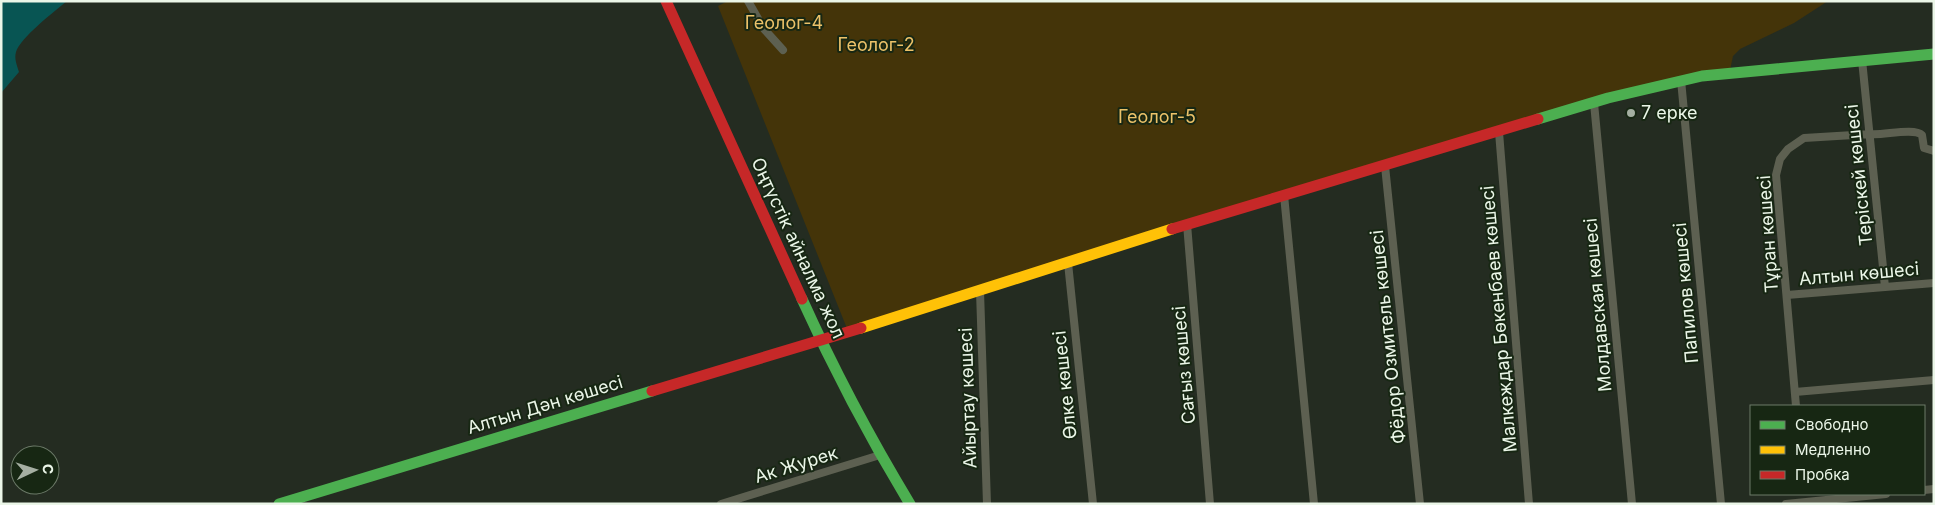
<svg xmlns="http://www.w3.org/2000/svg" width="1935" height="505" viewBox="0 0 1935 505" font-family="Inter,sans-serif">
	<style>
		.green { fill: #443409 }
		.water { fill: #085553 }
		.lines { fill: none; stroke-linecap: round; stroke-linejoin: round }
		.street { stroke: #5d6051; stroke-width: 8 }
		.fast { stroke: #4caf50; stroke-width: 11 }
		.slow { stroke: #ffc107; stroke-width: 11 }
		.jam { stroke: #c62828; stroke-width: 11 }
		.poi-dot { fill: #a5afa2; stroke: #172713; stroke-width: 2 }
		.labels { text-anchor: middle; stroke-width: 4; stroke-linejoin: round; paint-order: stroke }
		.park-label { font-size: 18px; fill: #ecc269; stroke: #172713 }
		.poi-label { font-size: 18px; fill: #ebf6e8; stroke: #172713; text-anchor: start }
		.street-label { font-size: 18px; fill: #ebf6e8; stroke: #172713 }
	</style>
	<rect width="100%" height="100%" fill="#242c21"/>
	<path class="green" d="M 728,1 L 1828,1 L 1794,23 L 1740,49 L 1733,56 L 1730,70 L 1688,75 L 848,331 L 718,6 Z"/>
	<path class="water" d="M 1,1 L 67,1 C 55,11 20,38 16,52 C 14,59 17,65 19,72 L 1,93 Z"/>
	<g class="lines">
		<path class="street" d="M 748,1 L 764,29 L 783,50
			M 1862,60 L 1885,287
			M 1681,80 L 1721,504
			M 1594,103 L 1632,504
			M 1499,132 L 1529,504
			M 1385,166 L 1420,504
			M 1284,195 L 1314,504
			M 1187,224 L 1210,504
			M 1068,263 L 1093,504
			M 980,291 L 987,504
			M 1787,295 L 1934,283
			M 1795,392 L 1934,380
			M 1796,406 L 1776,175 L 1780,159 L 1788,149 L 1804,138 L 1870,134 C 1882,136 1914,127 1922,135 L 1924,148 L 1934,151
			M 1924,490 L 1934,489
			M 721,504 L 880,455
			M 1786,504 L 1886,494"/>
		<path class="fast" d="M 1538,119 L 1608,98 L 1702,76 L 1934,54
			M 802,299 C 834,370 870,438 910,504
			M 279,504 L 652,391"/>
		<path class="slow" d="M 861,328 L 1172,229"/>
		<path class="jam" d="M 666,1 L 802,299
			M 1172,229 L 1538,119
			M 652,391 L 861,328"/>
	</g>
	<circle class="poi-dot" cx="1631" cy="113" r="5"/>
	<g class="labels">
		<g class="park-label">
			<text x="784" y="29">Геолог-4</text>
			<text x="876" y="51">Геолог-2</text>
			<text x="1157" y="123">Геолог-5</text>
		</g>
		<g class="poi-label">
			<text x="1641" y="119">7 ерке</text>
		</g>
		<g class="street-label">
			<text transform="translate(1859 175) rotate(-96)" y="6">Теріскей көшесі</text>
			<text transform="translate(1768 234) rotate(-94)" y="6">Тұран көшесі</text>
			<text transform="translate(798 248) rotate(65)" y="6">Оңтүстік айналма жол</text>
			<text transform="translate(1859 274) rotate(-5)" y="6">Алтын көшесі</text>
			<text transform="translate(1686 293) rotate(-95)" y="6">Папилов көшесі</text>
			<text transform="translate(1598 305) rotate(-95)" y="6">Молдавская көшесі</text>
			<text transform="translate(1499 319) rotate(-95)" y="6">Малкеждар Бөкенбаев көшесі</text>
			<text transform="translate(1388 337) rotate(-96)" y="6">Фёдор Озмитель көшесі</text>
			<text transform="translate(1184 365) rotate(-95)" y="6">Сағыз көшесі</text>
			<text transform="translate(1065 385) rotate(-96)" y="6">Өлке көшесі</text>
			<text transform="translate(968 398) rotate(-92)" y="6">Айыртау көшесі</text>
			<text transform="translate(545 405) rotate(-17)" y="6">Алтын Дән көшесі</text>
			<text transform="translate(796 465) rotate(-17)" y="6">Ак Журек</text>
		</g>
	</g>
	<rect width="1935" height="505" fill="none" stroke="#ebf6e8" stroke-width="5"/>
	<rect x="1750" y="405" width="175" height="90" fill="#172713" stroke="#6c7a68"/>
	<rect x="1760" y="421" width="25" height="8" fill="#4caf50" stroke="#6c7a68"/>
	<text x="1795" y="430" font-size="15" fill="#ebf6e8">Свободно</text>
	<rect x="1760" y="446" width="25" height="8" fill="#ffc107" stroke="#6c7a68"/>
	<text x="1795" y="455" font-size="15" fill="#ebf6e8">Медленно</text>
	<rect x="1760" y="471" width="25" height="8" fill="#c62828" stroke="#6c7a68"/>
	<text x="1795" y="480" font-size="15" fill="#ebf6e8">Пробка</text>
	<g transform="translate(35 470) rotate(86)"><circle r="24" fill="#172713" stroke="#6c7a68"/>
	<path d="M0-4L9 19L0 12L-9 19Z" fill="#a5afa2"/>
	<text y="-8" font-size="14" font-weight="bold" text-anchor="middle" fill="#ebf6e8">С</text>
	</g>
</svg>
